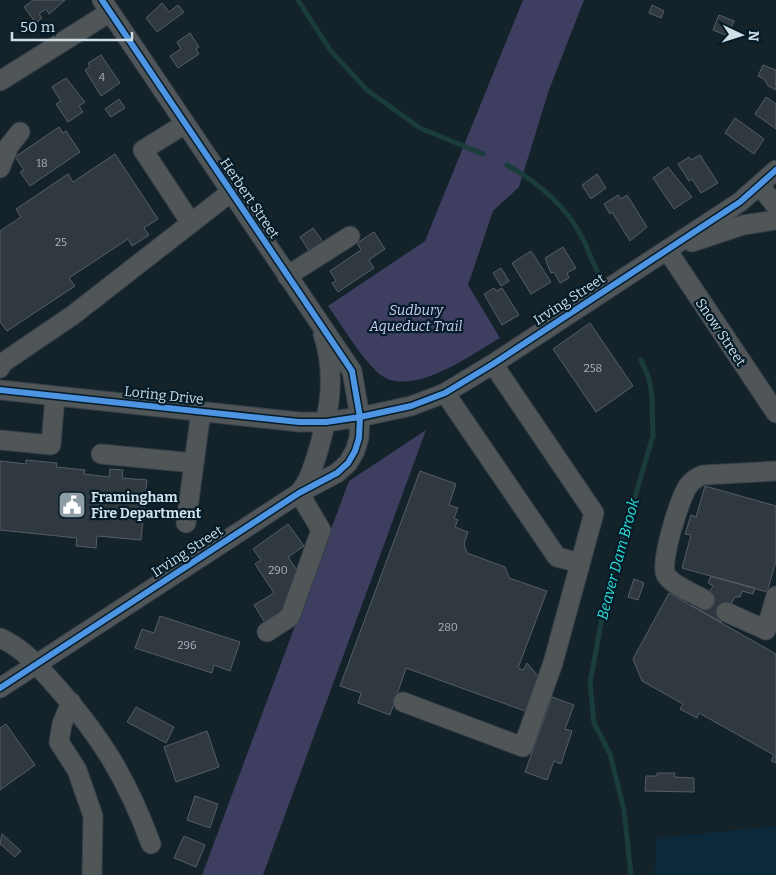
<svg xmlns="http://www.w3.org/2000/svg" width="776" height="875" viewBox="0 0 776 875" font-family="Bitter,serif">
	<style>
		.built { fill: #0b293a }
		.green { fill: #3d3e60 }
		.lines { fill: none; stroke-linecap: round; stroke-linejoin: round }
		.stream { stroke: #1a3c3b; stroke-width: 5 }
		.building { fill: #303840; stroke: #555e66 }
		.minor-casing { stroke: #343f47; stroke-width: 21 }
		.minor { stroke: #505558; stroke-width: 19 }
		.cycleway-casing { stroke: #041b28; stroke-width: 9 }
		.cycleway { stroke: #4d94e3; stroke-width: 6 }
		.labels { text-anchor: middle; stroke-width: 4.5; stroke-linejoin: round; paint-order: stroke }
		.number-label { font-size: 11px; fill: #a8b4bd }
		.street-label { font-size: 14px; fill: #d0dee7; stroke: #041b28 }
		.park-label { font-size: 14px; font-style: italic; fill: #cbccf3; stroke: #041b28 }
		.poi-label { font-size: 14px; font-weight: bold; fill: #d0dee7; stroke: #041b28; text-anchor: start }
		.water-label { font-size: 15px; font-style: italic; fill: #2de1da; stroke: #041b28 }
	</style>
	<rect width="100%" height="100%" fill="#14222a"/>
	<path class="built" d="M 776,826 L 776,875 L 654,875 L 657,838 Z"/>
	<path class="green" d="M 523,0 L 584,0 L 549,90 L 519,187 L 493,211 L 468,285 L 500,338 C 472,354 407,403 376,371 C 357,352 343,327 328,306 L 425,241 Z
		M 426,430 L 263,875 L 202,875 L 349,481 Z"/>
	<g class="lines">
		<path class="stream" d="M 298,0 L 330,50 L 367,90 L 420,128 L 483,154
			M 507,165 C 537,182 566,206 582,237 C 588,249 592,261 598,273
			M 631,875 L 624,810 L 610,754 L 594,723 L 590,683 L 607,591 L 653,436 L 652,398 L 649,378 L 641,360"/>
	</g>
	<path class="building" d="M 33,0 L 65,0 L 49,14 L 46,9 L 39,14 L 42,18 L 36,23 L 24,7 Z
		M 162,3 L 169,12 L 178,5 L 184,12 L 157,32 L 146,18 Z
		M 652,5 L 664,11 L 661,18 L 649,13 Z
		M 719,15 L 734,21 L 728,36 L 713,30 Z
		M 190,33 L 199,47 L 196,49 L 199,54 L 178,68 L 170,56 L 181,49 L 177,42 Z
		M 101,55 L 120,83 L 101,96 L 85,70 L 90,67 L 88,63 Z
		M 763,65 L 776,70 L 776,90 L 768,86 L 764,79 L 758,76 Z
		M 66,78 L 85,102 L 79,106 L 83,112 L 68,122 L 56,104 L 61,101 L 52,87 Z
		M 766,97 L 776,104 L 776,129 L 755,114 Z
		M 119,99 L 125,108 L 111,117 L 105,109 Z
		M 735,118 L 764,139 L 754,154 L 725,133 Z
		M 59,127 L 63,133 L 66,131 L 80,152 L 30,186 L 20,172 L 24,170 L 15,157 Z
		M 115,154 L 158,219 L 144,228 L 149,235 L 132,246 L 128,239 L 69,278 L 75,286 L 7,331 L 0,322 L 0,231 L 21,217 L 16,209 L 68,174 L 73,182 Z
		M 700,155 L 718,183 L 701,193 L 692,179 L 689,181 L 678,164 L 689,157 L 691,160 Z
		M 668,167 L 692,197 L 674,209 L 653,178 Z
		M 597,174 L 606,188 L 591,199 L 582,185 Z
		M 618,195 L 621,199 L 627,195 L 647,227 L 630,241 L 612,212 L 610,214 L 604,204 Z
		M 313,228 L 323,242 L 309,251 L 300,237 Z
		M 374,232 L 385,249 L 369,260 L 374,268 L 338,292 L 332,283 L 336,281 L 330,271 L 361,250 L 357,243 Z
		M 563,247 L 576,268 L 567,273 L 569,278 L 560,283 L 554,272 L 551,273 L 545,258 Z
		M 531,251 L 551,282 L 531,294 L 512,263 Z
		M 501,268 L 509,281 L 501,286 L 493,273 Z
		M 494,288 L 496,291 L 502,288 L 519,315 L 502,325 L 484,294 Z
		M 590,323 L 633,386 L 596,412 L 553,349 Z
		M 26,460 L 57,463 L 56,467 L 85,470 L 84,474 L 109,477 L 110,469 L 123,470 L 122,478 L 147,480 L 141,540 L 97,536 L 96,548 L 76,546 L 77,538 L 0,530 L 0,461 L 26,464 Z
		M 420,471 L 456,484 L 449,505 L 458,508 L 454,518 L 458,520 L 455,527 L 468,532 L 464,544 L 467,553 L 505,567 L 509,578 L 547,591 L 518,668 L 523,670 L 527,663 L 538,676 L 525,711 L 406,668 L 390,715 L 358,703 L 361,693 L 340,686 Z
		M 705,486 L 776,506 L 776,561 L 767,592 L 682,568 L 691,535 L 685,534 L 691,515 L 696,517 Z
		M 288,524 L 304,546 L 288,557 L 301,576 L 287,611 L 266,624 L 254,605 L 274,593 L 255,564 L 261,560 L 253,549 Z
		M 711,576 L 755,588 L 753,594 L 742,591 L 740,597 L 735,597 L 721,622 L 692,606 L 694,603 L 701,607 L 713,586 L 708,583 Z
		M 634,579 L 644,583 L 638,600 L 628,597 Z
		M 669,593 L 776,654 L 776,763 L 771,761 L 774,755 L 699,713 L 697,718 L 680,709 L 683,704 L 642,681 L 633,659 Z
		M 160,616 L 240,642 L 230,671 L 214,665 L 212,673 L 135,648 L 142,629 L 154,633 Z
		M 552,697 L 574,705 L 565,729 L 572,731 L 561,764 L 554,761 L 547,780 L 525,772 Z
		M 136,707 L 174,727 L 166,743 L 127,722 Z
		M 6,724 L 35,765 L 0,790 L 0,728 Z
		M 207,731 L 219,767 L 176,782 L 164,747 Z
		M 657,773 L 675,773 L 674,777 L 694,778 L 694,792 L 645,791 L 646,776 L 657,776 Z
		M 195,796 L 218,804 L 210,828 L 187,820 Z
		M 2,834 L 21,851 L 15,857 L 0,844 Z
		M 184,836 L 205,845 L 196,867 L 174,858 Z"/>
	<g class="lines">
		<defs>
			<path id="minor" d="M 0,81 L 110,12
				M 185,124 L 143,150 L 191,223
				M 0,168 L 9,146 L 20,132
				M 760,186 L 776,206
				M 692,242 L 743,225 L 776,220
				M 667,250 L 776,413
				M 287,276 L 350,236
				M 0,368 L 1,364 L 73,315 L 231,192
				M 0,390 L 299,422 L 326,422 L 360,417 L 411,406 L 445,393 L 493,364 L 740,202 L 776,170
				M 445,393 L 557,557 L 580,563
				M 0,440 L 51,445 L 55,396
				M 101,454 L 194,463
				M 299,493 C 310,480 314,464 319,448 C 330,409 336,374 323,334
				M 186,523 L 201,411
				M 705,600 C 694,593 673,586 666,575 C 659,563 680,498 688,486 C 692,481 697,477 703,475 L 776,471
				M 726,612 L 766,630 L 776,596
				M 267,632 L 290,617 L 321,530 L 299,493
				M 0,638 C 23,648 39,667 55,685 C 101,736 127,779 151,844
				M 0,688 L 299,493 L 337,473 L 348,463 L 355,451 L 359,438 L 360,417 L 352,371 L 102,0
				M 71,702 L 62,724 L 59,742 L 77,770 L 93,816 L 92,875
				M 403,702 L 523,747 L 553,663 L 594,513 L 493,364"/>
		</defs>
		<use href="#minor" class="minor-casing"/>
		<use href="#minor" class="minor"/>
		<defs>
			<path id="cycleway" d="M 0,390 L 299,422 L 326,422 L 360,417 L 411,406 L 445,393 L 493,364 L 740,202 L 776,170
				M 0,688 L 299,493 L 337,473 L 348,463 L 355,451 L 359,438 L 360,417 L 352,371 L 102,0"/>
		</defs>
		<use href="#cycleway" class="cycleway-casing"/>
		<use href="#cycleway" class="cycleway"/>
	</g>
	<defs>
		<symbol id="civic-square" viewBox="-11 -11 22 22"><rect x="-9" y="-9" width="18" height="18" rx="4" fill="#8e9ca5" stroke="#041b28"/><path d="M-.6-6.5H3V-4.5H.6V-3L4-1V1h2V6H-6V1h2V-1L-.6-3ZM-1.2 2.5V6h2.4V2.5Z" fill="#fff"/></symbol>
	</defs>
	<g fill-rule="evenodd">
		<use href="#civic-square" x="56" y="489" width="32" height="32"/>
	</g>
	<g class="labels">
		<g class="number-label">
			<text x="102" y="81">4</text>
			<text x="42" y="167">18</text>
			<text x="61" y="246">25</text>
			<text x="593" y="372">258</text>
			<text x="278" y="574">290</text>
			<text x="448" y="631">280</text>
			<text x="187" y="649">296</text>
		</g>
		<g class="street-label">
			<text transform="translate(250 198) rotate(56)" y="5">Herbert Street</text>
			<text transform="translate(569 299) rotate(-33)" y="5">Irving Street</text>
			<text transform="translate(721 332) rotate(56)" y="5">Snow Street</text>
			<text transform="translate(164 395) rotate(6)" y="5">Loring Drive</text>
			<text transform="translate(187 551) rotate(-33)" y="5">Irving Street</text>
		</g>
		<g class="park-label">
			<text x="416" y="315">Sudbury<tspan x="416" dy="16">Aqueduct Trail</tspan></text>
		</g>
		<g class="poi-label">
			<text x="91" y="502">Framingham<tspan x="91" dy="16">Fire Department</tspan></text>
		</g>
		<g class="water-label">
			<text transform="translate(618 559) rotate(-75)" y="5">Beaver Dam Brook</text>
		</g>
	</g>
	<g transform="translate(741 35) rotate(94)" stroke="#041b28" stroke-width="4" paint-order="stroke">
	<path d="M0-4L9 19L0 12L-9 19Z" fill="#d0dee7"/>
	<text y="-8" font-size="14" font-weight="bold" text-anchor="middle" fill="#d0dee7">N</text>
	</g>
	<path d="M12 32v8h120v-8" fill="none" stroke="#d0dee7" stroke-width="2.5"/>
	<text x="20" y="32" font-size="15" fill="#d0dee7" stroke="#041b28" stroke-width="4" paint-order="stroke">50 m</text>
</svg>
